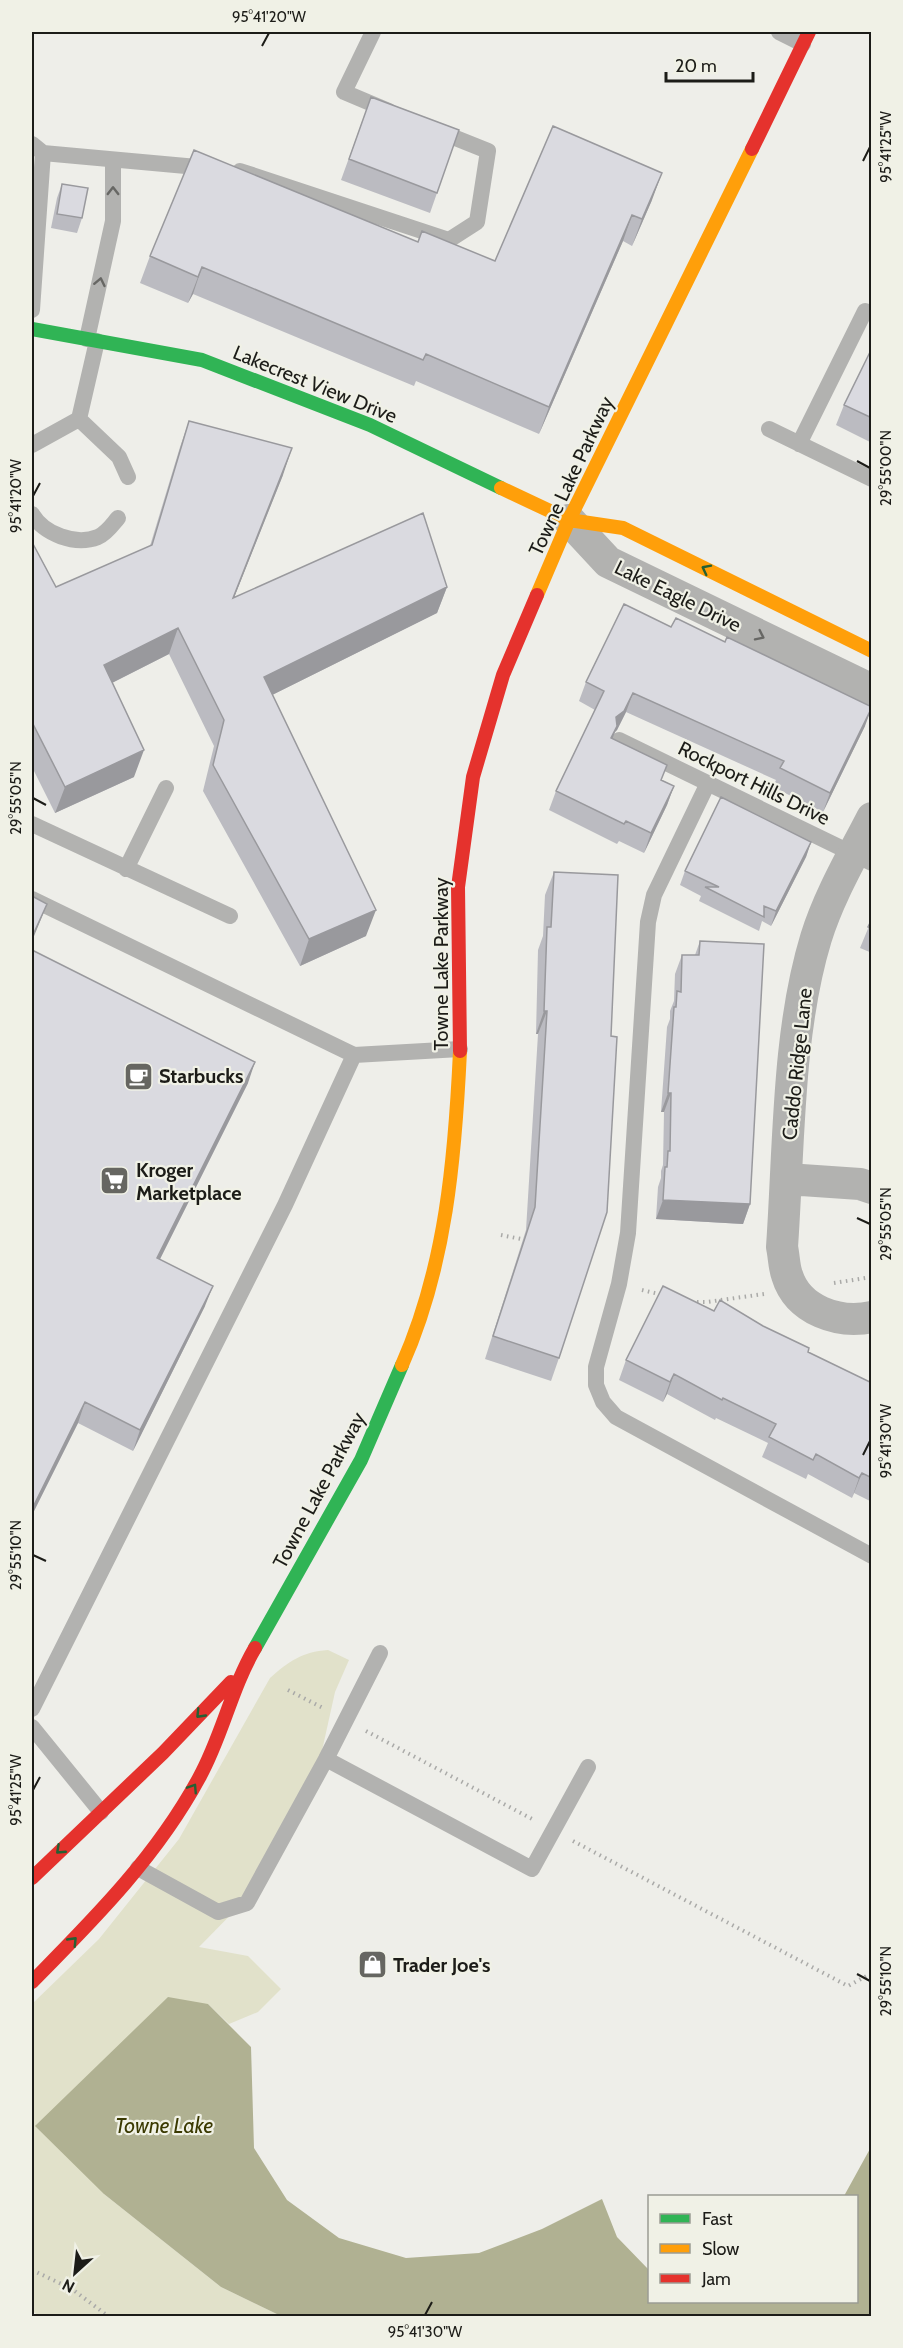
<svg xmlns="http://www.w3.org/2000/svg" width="903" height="2348" viewBox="0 0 903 2348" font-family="Cabin,sans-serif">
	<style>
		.green { fill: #e1e1ca }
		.water { fill: #b0b192 }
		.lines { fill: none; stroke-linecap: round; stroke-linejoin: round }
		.path { stroke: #aaaaa8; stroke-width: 4; stroke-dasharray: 1.5 4.5; stroke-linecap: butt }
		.lane { stroke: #b2b2b0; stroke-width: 16 }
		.street { stroke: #b2b2b0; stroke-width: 32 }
		.fast { stroke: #30b455; stroke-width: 14 }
		.slow { stroke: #ff9f0a; stroke-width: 14 }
		.jam { stroke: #e5322d; stroke-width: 14 }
		.wall { fill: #bbbbc1 }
		.shaded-wall { fill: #99999d }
		.building { fill: #dadae0; stroke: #99999d; stroke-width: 1.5 }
		.oneway { stroke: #676764 }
		.oneway2 { stroke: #256033 }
		.ticks { fill: none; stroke: #1c1c18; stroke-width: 2 }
		.labels { text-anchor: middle; stroke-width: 4.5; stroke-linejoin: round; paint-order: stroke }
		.street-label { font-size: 20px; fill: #1c1c18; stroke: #f0f1e6 }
		.poi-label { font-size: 20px; font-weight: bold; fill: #1c1c18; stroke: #f0f1e6; text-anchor: start }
		.water-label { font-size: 21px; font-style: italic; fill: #3a3901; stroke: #f0f1e6 }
		.neatline { fill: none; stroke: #1c1c18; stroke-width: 2 }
		.ticks-label { font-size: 15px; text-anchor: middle; fill: #1c1c18 }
	</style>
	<rect width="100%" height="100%" fill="#eeeee9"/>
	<path class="green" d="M 328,1650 L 349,1660 L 335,1692 L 319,1764 L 262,1883 L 199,1947 L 248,1956 L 281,1989 L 258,2012 L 229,2024 L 208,2004 L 104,2194 L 221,2287 L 281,2316 L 39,2316 L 32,2311 L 32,2004 L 99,1939 L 179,1839 L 270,1678 C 289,1661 302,1652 328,1650 Z"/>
	<path class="water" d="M 168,1997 L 208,2004 L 251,2047 L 254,2148 L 287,2200 L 339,2238 L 406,2258 L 479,2253 L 542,2229 L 602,2199 L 617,2237 L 649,2270 L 650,2302 L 856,2302 L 856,2196 L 844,2196 L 871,2147 L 871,2316 L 281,2316 L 221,2287 L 104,2194 L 35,2126 Z"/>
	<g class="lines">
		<path class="path" d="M 501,1235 L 526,1240
			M 834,1283 L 872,1277
			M 642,1290 L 663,1295
			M 691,1302 L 707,1302 L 764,1294
			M 288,1690 L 325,1709
			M 366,1731 L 534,1820
			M 573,1841 L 848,1986 L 872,1973
			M 32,2270 L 72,2289 L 108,2316"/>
		<path class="lane" d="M 373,32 L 344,92 L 389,111
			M 779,32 L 803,44
			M 32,144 L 43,153 L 208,168
			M 240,171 L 449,240 L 477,222 L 488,151 L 438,131
			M 32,310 L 43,153
			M 87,339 L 113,221 L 113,161
			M 79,419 L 119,457 L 128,477
			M 769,429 L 872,479
			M 799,444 L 865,311
			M 32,445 L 79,419 L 97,341
			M 32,514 C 44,534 75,546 98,537 C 107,533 112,525 118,518
			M 619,740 L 872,863
			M 708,783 L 654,895 L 648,922 L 628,1233 L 619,1284 L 596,1367 L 596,1385 L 603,1402 L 616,1417 L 872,1556
			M 32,824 L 230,916
			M 126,869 L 166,788
			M 32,899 L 354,1055 L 460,1049
			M 32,1709 L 285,1205 L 354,1055
			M 32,1727 L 101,1812
			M 326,1759 L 532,1869 L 588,1767
			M 138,1868 L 218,1912 L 247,1903 L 326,1759 L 380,1653"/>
		<path class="street" d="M 569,520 L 608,562 L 872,690
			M 872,818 C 852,857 829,896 816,938 C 787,1033 789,1148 782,1247 C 784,1256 784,1267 787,1275 C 798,1311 839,1324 872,1317
			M 787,1179 L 860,1184 L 872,1188"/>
		<path class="fast" d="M 32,329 L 202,360 L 370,425 L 501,488
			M 255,1648 L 361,1460 L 402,1365"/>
		<path class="slow" d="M 501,488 L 569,520 L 623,528 L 872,651
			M 537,595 L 569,520 L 752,149
			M 402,1365 C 446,1266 455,1158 460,1051"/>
		<path class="jam" d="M 752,149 L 809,32
			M 460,1051 L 458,887 L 473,777 L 503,675 L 537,595
			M 32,1878 L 163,1753 L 231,1682
			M 32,1982 C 94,1919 157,1856 199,1778 C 222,1737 231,1689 255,1648"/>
	</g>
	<path class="wall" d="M 371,97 L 459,130 L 430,213 L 341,180 Z
		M 62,184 L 82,218 L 77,233 L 51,228 L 57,198 Z
		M 652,200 L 632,246 L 623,241 L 539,434 L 416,381 L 414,386 L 193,294 L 188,303 L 140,283 L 150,256 L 418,242 L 495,261 Z
		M 872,348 L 872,443 L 836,425 L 844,405 Z
		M 189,421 L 283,475 L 234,598 L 447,587 L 437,613 L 272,695 L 366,936 L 300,966 L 203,791 L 214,746 L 169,654 L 112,683 L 134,777 L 55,813 L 32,767 L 32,542 L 56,587 L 150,546 L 180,447 Z
		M 586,682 L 865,726 L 823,812 L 773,787 L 776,780 L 626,712 L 617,730 L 615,732 L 612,738 L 662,780 L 674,786 L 667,805 L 644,853 L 619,841 L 617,844 L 549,810 L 556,791 L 595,710 L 579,701 Z
		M 811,842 L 806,857 L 771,926 L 762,921 L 759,931 L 699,901 L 701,896 L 680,885 L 685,871 Z
		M 554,872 L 559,1358 L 551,1381 L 485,1359 L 526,1230 L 538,1034 L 536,1034 L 538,950 L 543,936 L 545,895 Z
		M 872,919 L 872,953 L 860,948 Z
		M 700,941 L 750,1204 L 743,1224 L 656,1219 L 658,1187 L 661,1178 L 661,1171 L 663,1165 L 664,1112 L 661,1112 L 667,1027 L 670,1019 L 670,1011 L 674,1001 L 675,974 L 682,955 L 695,955 Z
		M 32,950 L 248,1083 L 160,1259 L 205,1306 L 133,1451 L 78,1423 L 32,1515 Z
		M 808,1352 L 872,1383 L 872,1502 L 854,1493 L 852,1498 L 808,1474 L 806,1479 L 762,1457 L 768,1443 L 716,1418 L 715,1420 L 667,1394 L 663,1402 L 619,1380 L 626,1360 Z"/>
	<path class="shaded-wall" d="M 662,173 L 652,200 L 632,246 L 642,219 Z
		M 632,215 L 623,241 L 539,434 L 549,407 Z
		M 202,267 L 193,294 L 188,303 L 198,277 Z
		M 292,448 L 283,475 L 223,625 L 233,598 Z
		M 447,587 L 437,613 L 254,704 L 264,677 Z
		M 178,628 L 169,654 L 94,692 L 104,665 Z
		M 633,693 L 626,712 L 617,730 L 615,732 L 610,745 L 616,717 Z
		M 872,707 L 865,726 L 823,812 L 830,793 Z
		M 144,750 L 134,777 L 55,813 L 65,787 Z
		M 674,786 L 667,805 L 644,853 L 651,833 Z
		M 811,842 L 806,857 L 771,926 L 776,911 Z
		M 47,904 L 39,924 L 32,941 L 32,937 Z
		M 376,910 L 366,936 L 300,966 L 309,939 Z
		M 544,1011 L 547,1011 L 538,1034 L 536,1034 Z
		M 255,1062 L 248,1083 L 150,1279 L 157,1258 Z
		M 668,1093 L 671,1093 L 664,1112 L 661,1112 Z
		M 663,1200 L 750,1204 L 743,1224 L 656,1219 Z
		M 213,1286 L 205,1306 L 133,1451 L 140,1430 Z
		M 674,1374 L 667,1394 L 663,1402 L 670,1382 Z
		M 85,1402 L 78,1423 L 32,1515 L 32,1509 Z
		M 862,1473 L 852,1498 L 859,1478 Z"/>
	<path class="building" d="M 371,97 L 459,130 L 437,193 L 349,159 Z
		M 553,126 L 662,173 L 642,219 L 632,215 L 549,407 L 426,354 L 423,360 L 202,267 L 198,277 L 150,256 L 194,150 L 418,242 L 422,231 L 495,261 Z
		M 62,184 L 88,188 L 82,218 L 57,214 Z
		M 872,348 L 872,418 L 844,405 Z
		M 189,421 L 292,448 L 233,598 L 423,513 L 447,587 L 264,677 L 376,910 L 309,939 L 213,765 L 224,720 L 178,628 L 104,665 L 144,750 L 65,787 L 32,722 L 32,542 L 56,587 L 152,545 Z
		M 624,604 L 671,627 L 676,618 L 725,642 L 727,637 L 872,707 L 830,793 L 780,768 L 784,761 L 633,693 L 624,711 L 616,717 L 617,726 L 611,738 L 667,765 L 661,780 L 674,786 L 651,833 L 626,821 L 624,824 L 556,791 L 604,691 L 586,682 Z
		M 721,797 L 811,842 L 776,911 L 764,906 L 764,917 L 705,887 L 719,887 L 685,871 Z
		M 554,872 L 618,875 L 611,1036 L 617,1037 L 607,1212 L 559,1358 L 493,1336 L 535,1207 L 547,1011 L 544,1011 L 547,927 L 551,927 Z
		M 32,896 L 47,904 L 32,937 Z
		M 872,919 L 872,929 L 868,927 Z
		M 700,941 L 764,944 L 750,1204 L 663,1200 L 665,1167 L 667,1167 L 668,1151 L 670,1151 L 671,1093 L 668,1093 L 674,1007 L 676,1007 L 677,991 L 681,992 L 682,955 L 699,955 Z
		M 32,950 L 255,1062 L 157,1258 L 213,1286 L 140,1430 L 85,1402 L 32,1509 Z
		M 663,1286 L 714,1311 L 720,1300 L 763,1326 L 809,1348 L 808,1352 L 872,1383 L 872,1478 L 862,1473 L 859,1478 L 816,1454 L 813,1460 L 769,1437 L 776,1424 L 723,1398 L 722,1400 L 674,1374 L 670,1382 L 626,1360 Z"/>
	<defs><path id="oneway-chevron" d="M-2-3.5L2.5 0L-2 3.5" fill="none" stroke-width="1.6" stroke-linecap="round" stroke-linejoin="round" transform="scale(1.5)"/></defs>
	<g class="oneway">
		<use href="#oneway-chevron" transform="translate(113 191) rotate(-90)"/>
		<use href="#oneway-chevron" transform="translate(100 282) rotate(-78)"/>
		<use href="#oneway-chevron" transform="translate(760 636) rotate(26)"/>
	</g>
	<g class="oneway2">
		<use href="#oneway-chevron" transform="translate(706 569) rotate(-153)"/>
		<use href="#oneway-chevron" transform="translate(200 1714) rotate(134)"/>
		<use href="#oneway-chevron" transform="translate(193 1788) rotate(-57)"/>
		<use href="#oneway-chevron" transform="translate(60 1850) rotate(137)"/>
		<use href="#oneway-chevron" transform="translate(73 1941) rotate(-46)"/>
	</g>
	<path class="ticks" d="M 262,46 L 269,33M 863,161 L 870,147M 857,461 L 870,468M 33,496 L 40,483M 33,798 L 46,805M 857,1218 L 870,1224M 863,1455 L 870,1441M 33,1555 L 46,1561M 33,1790 L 40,1777M 857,1974 L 870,1981M 425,2315 L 432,2302"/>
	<defs>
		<symbol id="cafe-square" viewBox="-11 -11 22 22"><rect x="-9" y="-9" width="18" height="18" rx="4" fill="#666661" stroke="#f0f1e6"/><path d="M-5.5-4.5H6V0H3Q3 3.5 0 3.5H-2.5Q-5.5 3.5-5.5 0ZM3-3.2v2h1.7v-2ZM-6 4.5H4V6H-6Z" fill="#fff"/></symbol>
		<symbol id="supermarket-square" viewBox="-11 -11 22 22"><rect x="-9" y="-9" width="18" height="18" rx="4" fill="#666661" stroke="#f0f1e6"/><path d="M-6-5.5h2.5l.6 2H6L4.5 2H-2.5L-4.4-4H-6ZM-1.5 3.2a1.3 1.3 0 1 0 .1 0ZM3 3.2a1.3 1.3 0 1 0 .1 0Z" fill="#fff"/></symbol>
		<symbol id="shop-square" viewBox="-11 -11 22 22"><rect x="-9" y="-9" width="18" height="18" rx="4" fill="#666661" stroke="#f0f1e6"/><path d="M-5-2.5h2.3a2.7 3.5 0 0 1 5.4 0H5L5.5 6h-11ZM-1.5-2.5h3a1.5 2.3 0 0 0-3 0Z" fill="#fff"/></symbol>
	</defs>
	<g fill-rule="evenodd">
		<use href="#cafe-square" x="122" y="1060" width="33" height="33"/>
		<use href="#supermarket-square" x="98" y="1164" width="33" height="33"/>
		<use href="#shop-square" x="356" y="1948" width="33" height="33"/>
	</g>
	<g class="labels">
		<g class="street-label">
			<text transform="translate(315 384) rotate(22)" y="7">Lakecrest View Drive</text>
			<text transform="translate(571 476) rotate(-65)" y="7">Towne Lake Parkway</text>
			<text transform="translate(678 596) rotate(26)" y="7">Lake Eagle Drive</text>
			<text transform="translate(754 783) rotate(26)" y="7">Rockport Hills Drive</text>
			<text transform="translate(441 964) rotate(-90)" y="7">Towne Lake Parkway</text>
			<text transform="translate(797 1064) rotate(-84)" y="7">Caddo Ridge Lane</text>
			<text transform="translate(319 1490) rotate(-62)" y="7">Towne Lake Parkway</text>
		</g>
		<g class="poi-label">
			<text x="159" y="1083">Starbucks</text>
			<text x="136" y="1177">Kroger<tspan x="136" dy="23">Marketplace</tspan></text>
			<text x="393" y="1972">Trader Joe's</text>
		</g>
		<g class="water-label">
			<text x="164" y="2133">Towne Lake</text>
		</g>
	</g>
	<rect width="903" height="2348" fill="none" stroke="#f0f1e6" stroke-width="66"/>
	<rect x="648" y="2195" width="210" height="108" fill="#f0f1e6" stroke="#9b9c94" stroke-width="1.5"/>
	<rect x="660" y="2214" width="30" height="9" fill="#30b455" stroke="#9b9c94" stroke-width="1.5"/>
	<text x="702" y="2225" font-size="18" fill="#1c1c18">Fast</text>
	<rect x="660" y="2244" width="30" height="9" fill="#ff9f0a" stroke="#9b9c94" stroke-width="1.5"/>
	<text x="702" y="2255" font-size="18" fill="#1c1c18">Slow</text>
	<rect x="660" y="2274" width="30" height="9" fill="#e5322d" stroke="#9b9c94" stroke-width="1.5"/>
	<text x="702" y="2285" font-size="18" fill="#1c1c18">Jam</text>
	<g transform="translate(75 2273) rotate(207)" stroke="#f0f1e6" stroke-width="4.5" paint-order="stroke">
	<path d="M0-4.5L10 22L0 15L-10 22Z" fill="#1c1c18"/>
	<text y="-9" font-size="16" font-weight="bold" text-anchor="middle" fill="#1c1c18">N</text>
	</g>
	<path d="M666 72v9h87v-9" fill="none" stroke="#1c1c18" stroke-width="3"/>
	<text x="675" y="72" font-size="18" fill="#1c1c18" stroke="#f0f1e6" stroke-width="4.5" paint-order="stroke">20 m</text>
	<rect x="33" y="33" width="837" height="2282" class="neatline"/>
	<g class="ticks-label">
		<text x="269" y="22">95°41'20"W</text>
		<text transform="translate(886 147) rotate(-90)" y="5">95°41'25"W</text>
		<text transform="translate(886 468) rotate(-90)" y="5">29°55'00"N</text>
		<text transform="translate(16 496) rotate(-90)" y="5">95°41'20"W</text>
		<text transform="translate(16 798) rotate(-90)" y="5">29°55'05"N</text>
		<text transform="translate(886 1224) rotate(-90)" y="5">29°55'05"N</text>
		<text transform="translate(886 1441) rotate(-90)" y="5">95°41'30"W</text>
		<text transform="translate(16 1555) rotate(-90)" y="5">29°55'10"N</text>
		<text transform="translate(16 1790) rotate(-90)" y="5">95°41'25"W</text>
		<text transform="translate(886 1981) rotate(-90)" y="5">29°55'10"N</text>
		<text x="425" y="2337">95°41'30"W</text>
	</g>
</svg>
